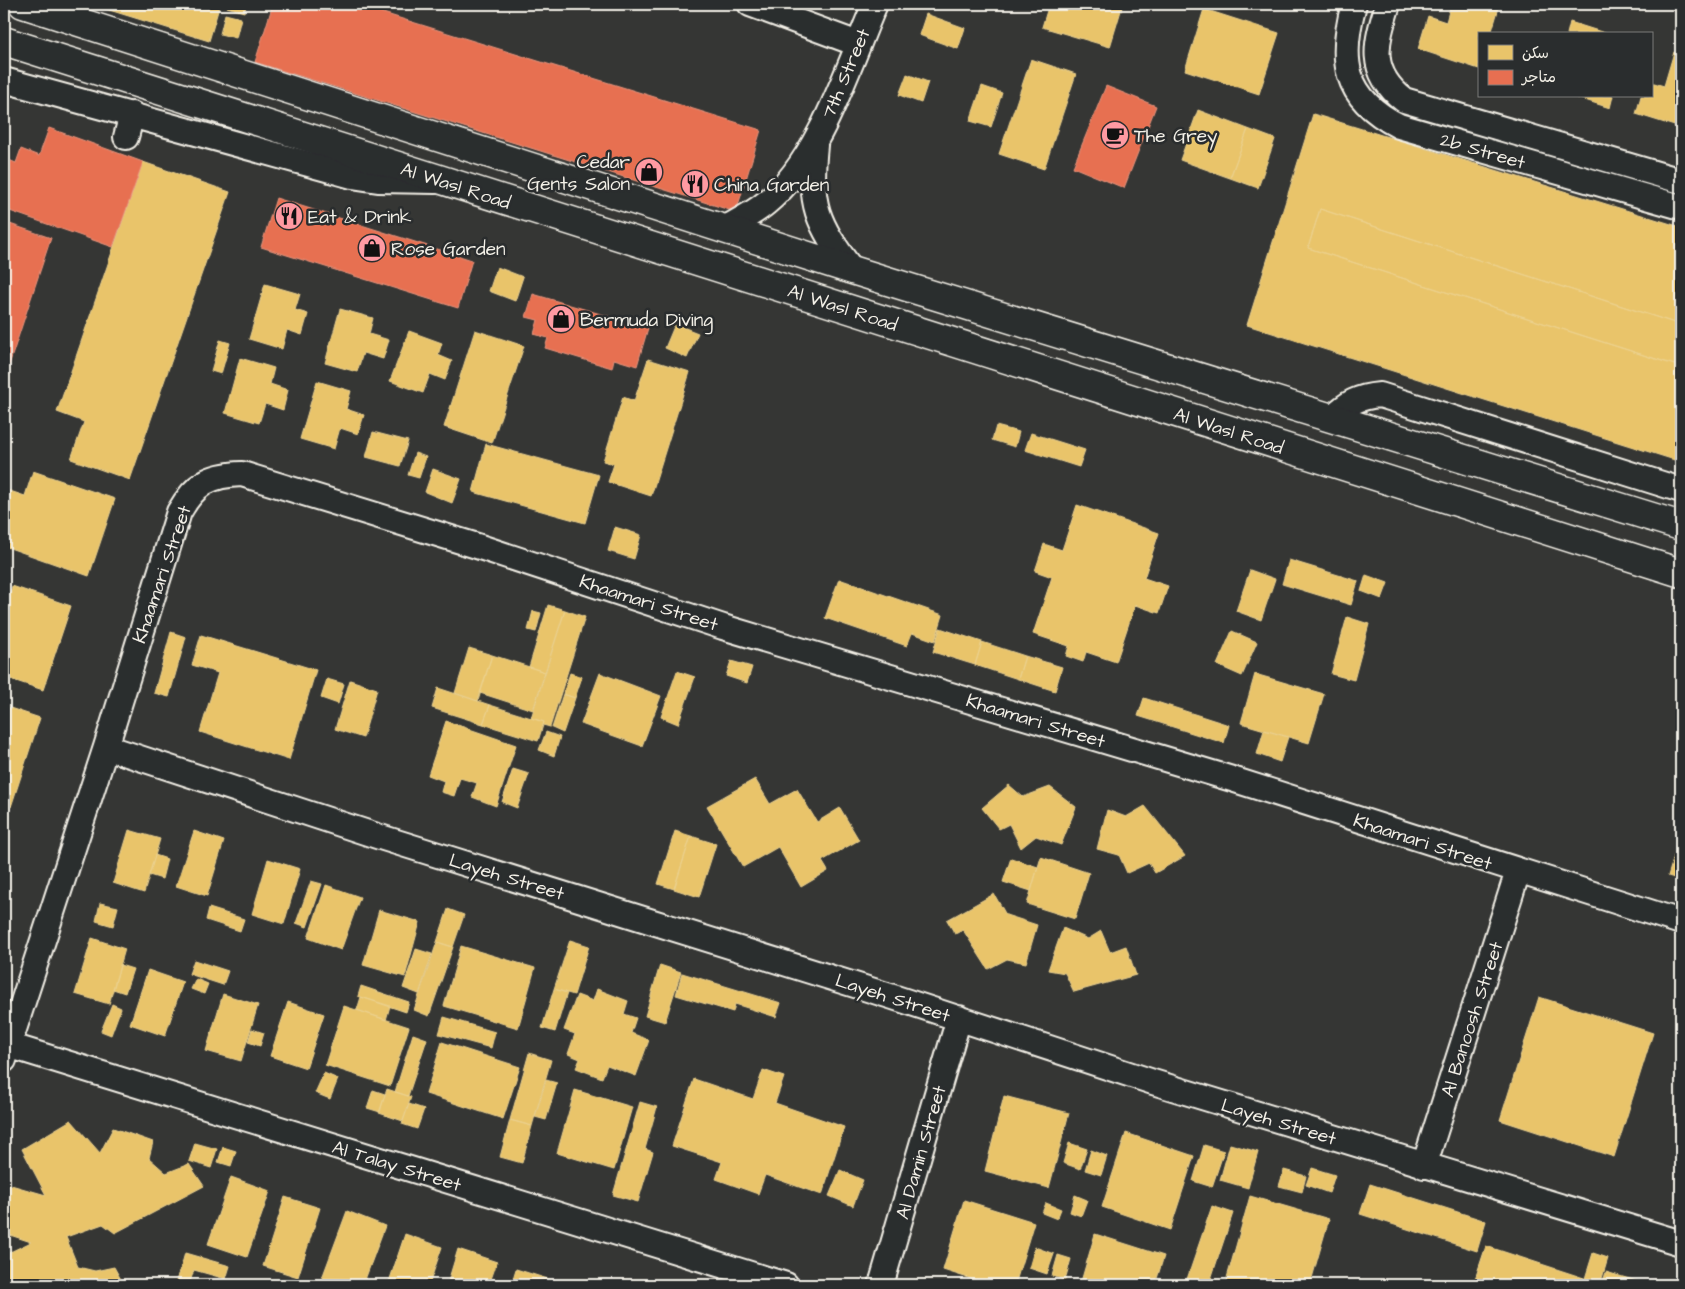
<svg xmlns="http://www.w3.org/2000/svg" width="1685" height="1289" viewBox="0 0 1685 1289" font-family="'Architects Daughter','Playpen Sans Arabic',sans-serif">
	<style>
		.homes { fill: #e9c46a; stroke: #ecd290 }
		.shops { fill: #e76f51; stroke: #eb967e }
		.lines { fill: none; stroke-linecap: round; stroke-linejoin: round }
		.street-casing { stroke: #f4f1e8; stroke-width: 28 }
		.primary-casing { stroke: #f4f1e8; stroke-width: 31 }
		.street { stroke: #2a2d2e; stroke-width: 24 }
		.primary { stroke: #2a2d2e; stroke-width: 28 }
		.labels { text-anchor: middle; stroke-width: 5; stroke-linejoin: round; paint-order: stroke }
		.street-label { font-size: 19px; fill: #f4f1e8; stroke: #2a2d2e }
		.poi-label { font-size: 19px; fill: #f4f1e8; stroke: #2a2d2e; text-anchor: start }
	</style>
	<rect width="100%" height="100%" fill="#353634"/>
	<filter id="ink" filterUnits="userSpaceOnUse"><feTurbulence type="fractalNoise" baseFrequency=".02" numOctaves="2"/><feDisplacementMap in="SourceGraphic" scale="10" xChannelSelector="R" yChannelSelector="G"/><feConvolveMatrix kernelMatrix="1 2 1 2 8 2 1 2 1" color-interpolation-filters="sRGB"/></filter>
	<g filter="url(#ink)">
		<path class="homes" d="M 90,4 L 220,4 L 209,41 Z
			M 228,4 L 247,4 L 244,12 L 227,7 Z
			M 1049,4 L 1123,4 L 1110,47 L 1042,27 Z
			M 1451,4 L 1500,4 L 1491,34 L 1479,34 L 1479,69 L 1418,49 L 1428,16 L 1446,22 Z
			M 1204,9 L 1279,33 L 1259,94 L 1185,70 Z
			M 225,14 L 241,18 L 236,38 L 220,34 Z
			M 926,14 L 965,28 L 958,49 L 919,35 Z
			M 1570,22 L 1608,34 L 1567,34 Z
			M 1674,52 L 1681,54 L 1681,128 L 1636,114 L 1641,96 L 1651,96 L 1651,82 L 1664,86 Z
			M 1031,59 L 1076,74 L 1044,169 L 999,154 Z
			M 907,74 L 928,82 L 921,103 L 899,95 Z
			M 982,86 L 1002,93 L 991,127 L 970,121 Z
			M 1572,96 L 1613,96 L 1610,108 Z
			M 1198,110 L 1248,129 L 1230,178 L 1180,160 Z
			M 1313,114 L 1681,227 L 1681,325 L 1320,209 L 1308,248 L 1681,367 L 1681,462 L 1247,325 Z
			M 1248,129 L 1275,139 L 1258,188 L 1230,178 Z
			M 143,162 L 230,192 L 130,480 L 71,459 L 84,422 L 57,412 Z
			M 1320,209 L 1681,325 L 1681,367 L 1308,248 Z
			M 497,267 L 523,277 L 515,301 L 489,291 Z
			M 265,284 L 300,294 L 295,310 L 308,314 L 302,335 L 287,330 L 282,349 L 249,339 Z
			M 340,309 L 373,318 L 369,334 L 389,340 L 383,359 L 363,353 L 357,372 L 325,363 Z
			M 675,324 L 698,333 L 687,358 L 665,348 Z
			M 475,330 L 524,346 L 492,443 L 444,427 Z
			M 409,331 L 442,343 L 438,355 L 452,361 L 445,380 L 430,374 L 423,393 L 390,381 Z
			M 220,340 L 230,343 L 221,374 L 211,371 Z
			M 240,358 L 274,368 L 270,384 L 288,390 L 283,410 L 265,404 L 259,423 L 225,413 Z
			M 648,359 L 690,372 L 651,496 L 608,482 L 614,464 L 603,461 L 623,397 L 634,401 Z
			M 317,381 L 351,391 L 346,409 L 364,415 L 358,434 L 340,428 L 334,449 L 300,439 Z
			M 996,426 L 1019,432 L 1015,447 L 992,440 Z
			M 373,432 L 408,441 L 400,466 L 366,457 Z
			M 1031,433 L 1085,450 L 1079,467 L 1025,450 Z
			M 486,444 L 599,475 L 585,523 L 473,492 Z
			M 415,453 L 426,457 L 419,478 L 408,475 Z
			M 433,469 L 461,479 L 452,503 L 425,492 Z
			M 33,471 L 115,499 L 89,576 L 4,546 L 4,489 L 25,496 Z
			M 1077,505 L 1159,533 L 1144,578 L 1168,586 L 1159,613 L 1135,605 L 1116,662 L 1086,652 L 1083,662 L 1066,656 L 1069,646 L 1033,634 L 1052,577 L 1035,571 L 1044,544 L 1062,550 Z
			M 615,527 L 641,535 L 634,559 L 608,551 Z
			M 1289,560 L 1358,581 L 1351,605 L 1282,584 Z
			M 1250,570 L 1275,579 L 1261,620 L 1236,611 Z
			M 1366,575 L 1388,583 L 1382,599 L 1361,591 Z
			M 839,579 L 943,615 L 935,641 L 912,633 L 907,646 L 825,618 Z
			M 12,586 L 71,606 L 43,690 L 4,677 L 4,612 Z
			M 548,605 L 565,610 L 545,672 L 529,667 Z
			M 565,610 L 585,617 L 550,727 L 543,725 L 544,722 L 531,718 Z
			M 533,611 L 541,613 L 536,632 L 528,630 Z
			M 1347,617 L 1369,624 L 1354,680 L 1331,674 Z
			M 940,628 L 982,642 L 975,665 L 933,652 Z
			M 1232,631 L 1257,642 L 1242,676 L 1217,665 Z
			M 171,632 L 186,637 L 169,697 L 154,693 Z
			M 201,635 L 316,670 L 289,760 L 200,732 L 218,673 L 192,665 Z
			M 982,642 L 1025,656 L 1018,679 L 975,665 Z
			M 469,648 L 492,655 L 478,701 L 455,693 Z
			M 492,655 L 545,672 L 533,710 L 480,693 Z
			M 1025,656 L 1062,667 L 1055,691 L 1018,679 Z
			M 731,661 L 752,667 L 747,683 L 726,676 Z
			M 677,671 L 695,677 L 678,724 L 661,717 Z
			M 570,673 L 582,677 L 575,698 L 563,694 Z
			M 600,673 L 661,696 L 642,746 L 581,724 Z
			M 1255,674 L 1324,694 L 1309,743 L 1241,723 Z
			M 327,679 L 344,684 L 338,704 L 321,698 Z
			M 350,680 L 377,689 L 363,738 L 335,729 Z
			M 438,688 L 490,705 L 483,724 L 432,708 Z
			M 563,694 L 575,698 L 563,733 L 552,728 Z
			M 1144,698 L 1229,725 L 1224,743 L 1138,716 Z
			M 490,705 L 544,722 L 538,741 L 483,724 Z
			M 4,706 L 40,718 L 11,807 L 4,804 Z
			M 446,721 L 516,745 L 496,806 L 472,797 L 477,783 L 460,778 L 454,796 L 441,792 L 444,781 L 428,775 Z
			M 1264,730 L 1288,737 L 1280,762 L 1257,754 Z
			M 546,732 L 560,737 L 554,756 L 539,750 Z
			M 513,769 L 529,774 L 517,808 L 502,802 Z
			M 755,779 L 770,804 L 797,789 L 817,822 L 840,808 L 859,840 L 822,861 L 828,871 L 801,887 L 778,847 L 743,867 L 707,806 Z
			M 1009,785 L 1023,797 L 1050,787 L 1076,807 L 1061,845 L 1036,836 L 1021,848 L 1009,824 L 999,829 L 982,808 Z
			M 1145,806 L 1185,856 L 1155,873 L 1149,863 L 1127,873 L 1119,855 L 1097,849 L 1107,810 L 1126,817 Z
			M 129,830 L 160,839 L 144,893 L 113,883 Z
			M 194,831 L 224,841 L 207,896 L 176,886 Z
			M 675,831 L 691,836 L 674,889 L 658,884 Z
			M 1681,833 L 1681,880 L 1668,876 Z
			M 691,836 L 716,844 L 699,897 L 674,889 Z
			M 155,855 L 167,859 L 162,879 L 149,875 Z
			M 1041,857 L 1089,873 L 1075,919 L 1027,904 Z
			M 1011,858 L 1038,867 L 1031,891 L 1003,882 Z
			M 268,859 L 300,869 L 284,924 L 252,914 Z
			M 311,881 L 322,884 L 307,927 L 296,923 Z
			M 326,885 L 360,897 L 341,950 L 308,938 Z
			M 994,894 L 1006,915 L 1037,925 L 1026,963 L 1007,959 L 988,969 L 963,930 L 955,934 L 947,920 Z
			M 100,903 L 118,907 L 113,926 L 96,921 Z
			M 209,908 L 244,919 L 240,931 L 206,920 Z
			M 448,909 L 464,915 L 453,947 L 437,942 Z
			M 379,910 L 420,922 L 405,977 L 363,965 Z
			M 1063,928 L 1088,939 L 1101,931 L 1110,952 L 1126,946 L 1136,975 L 1074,992 L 1065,973 L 1048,970 Z
			M 92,938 L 125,949 L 109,1004 L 75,994 Z
			M 570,940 L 589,946 L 574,995 L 554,989 Z
			M 437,942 L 453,947 L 429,1016 L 414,1010 Z
			M 461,946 L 535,968 L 518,1028 L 444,1006 Z
			M 416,949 L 432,954 L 419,994 L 403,988 Z
			M 194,960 L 228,971 L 223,985 L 189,974 Z
			M 120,965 L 133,969 L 125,993 L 113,989 Z
			M 660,965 L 681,972 L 665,1022 L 645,1016 Z
			M 148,970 L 183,982 L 165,1036 L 130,1024 Z
			M 682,973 L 781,1003 L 776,1017 L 735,1004 L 733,1012 L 676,995 Z
			M 196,979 L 208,984 L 204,994 L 191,989 Z
			M 361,986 L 409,1002 L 406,1012 L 358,996 Z
			M 554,989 L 567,993 L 555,1032 L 542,1028 Z
			M 597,989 L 628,1001 L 624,1014 L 636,1018 L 631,1033 L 649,1040 L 636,1076 L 607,1065 L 602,1078 L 576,1068 L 580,1059 L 568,1054 L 575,1034 L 564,1030 L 577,995 L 593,1001 Z
			M 223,994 L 258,1005 L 241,1061 L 206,1051 Z
			M 361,997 L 390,1006 L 386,1020 L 357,1010 Z
			M 1539,997 L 1653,1033 L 1614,1157 L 1500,1120 Z
			M 288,1002 L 324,1014 L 306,1068 L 270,1056 Z
			M 112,1004 L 121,1008 L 111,1035 L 101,1031 Z
			M 344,1006 L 409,1027 L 390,1086 L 325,1065 Z
			M 444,1017 L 495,1032 L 491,1048 L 439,1034 Z
			M 252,1029 L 264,1033 L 260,1046 L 248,1042 Z
			M 413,1034 L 427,1039 L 408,1096 L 395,1092 Z
			M 442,1042 L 520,1067 L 503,1119 L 426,1094 Z
			M 529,1053 L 551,1060 L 532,1126 L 510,1120 Z
			M 763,1070 L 784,1077 L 775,1103 L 844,1127 L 822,1195 L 765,1175 L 758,1194 L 716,1179 L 722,1162 L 672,1146 L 694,1079 L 753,1099 Z
			M 324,1073 L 338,1079 L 330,1099 L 315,1093 Z
			M 546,1080 L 557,1083 L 546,1120 L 535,1117 Z
			M 387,1089 L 411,1097 L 403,1121 L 379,1113 Z
			M 373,1090 L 385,1094 L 380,1112 L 367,1108 Z
			M 575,1090 L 632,1107 L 614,1170 L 557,1153 Z
			M 1004,1096 L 1069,1113 L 1049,1188 L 985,1171 Z
			M 640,1102 L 657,1107 L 645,1149 L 653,1152 L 638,1202 L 613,1195 Z
			M 409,1104 L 424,1109 L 417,1129 L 402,1124 Z
			M 71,1120 L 100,1153 L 113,1128 L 153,1142 L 149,1158 L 166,1173 L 189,1164 L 204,1186 L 115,1233 L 103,1224 L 66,1237 L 78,1267 L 95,1271 L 114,1267 L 124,1285 L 4,1285 L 4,1255 L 31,1242 L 4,1233 L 4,1183 L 46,1195 L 22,1149 Z
			M 510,1120 L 532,1126 L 522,1163 L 500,1157 Z
			M 1126,1133 L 1194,1156 L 1170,1230 L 1102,1207 Z
			M 195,1143 L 217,1149 L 211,1168 L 189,1161 Z
			M 1069,1143 L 1087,1149 L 1080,1169 L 1063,1163 Z
			M 1230,1144 L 1258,1152 L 1248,1188 L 1220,1180 Z
			M 1204,1145 L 1224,1151 L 1212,1187 L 1193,1181 Z
			M 223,1147 L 236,1151 L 231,1166 L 218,1162 Z
			M 1091,1150 L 1107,1156 L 1101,1175 L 1085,1170 Z
			M 1312,1168 L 1335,1175 L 1329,1193 L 1306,1185 Z
			M 840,1170 L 863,1180 L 853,1206 L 829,1196 Z
			M 1284,1170 L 1306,1176 L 1302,1192 L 1279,1186 Z
			M 231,1177 L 270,1191 L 247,1257 L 208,1244 Z
			M 1370,1184 L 1486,1221 L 1477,1251 L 1360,1214 Z
			M 1075,1195 L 1087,1200 L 1081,1216 L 1070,1212 Z
			M 1250,1196 L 1329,1219 L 1310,1285 L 1225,1285 Z
			M 285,1197 L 320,1208 L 298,1277 L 263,1266 Z
			M 964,1200 L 1034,1222 L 1015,1285 L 990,1285 L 943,1270 Z
			M 1046,1203 L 1061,1209 L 1057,1219 L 1042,1213 Z
			M 1212,1206 L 1233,1213 L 1209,1285 L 1185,1285 Z
			M 347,1211 L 385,1226 L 363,1285 L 342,1285 L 322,1278 Z
			M 405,1234 L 442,1247 L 429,1285 L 388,1285 Z
			M 1095,1234 L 1164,1256 L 1155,1285 L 1080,1285 Z
			M 1486,1246 L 1584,1278 L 1582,1285 L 1473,1285 Z
			M 1035,1247 L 1054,1254 L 1047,1274 L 1029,1268 Z
			M 458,1249 L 497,1262 L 489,1285 L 447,1285 Z
			M 185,1253 L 230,1266 L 226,1279 L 194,1270 L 189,1285 L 176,1285 Z
			M 1593,1253 L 1608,1258 L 1600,1285 L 1583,1285 Z
			M 1058,1255 L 1071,1259 L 1065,1280 L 1052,1276 Z
			M 516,1269 L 554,1281 L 553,1285 L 511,1285 Z
			M 1606,1272 L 1650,1285 L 1602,1285 Z
			M 141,1281 L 153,1285 L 140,1285 Z"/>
		<path class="shops" d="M 273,4 L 354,4 L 761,130 L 736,212 L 255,62 Z
			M 1106,86 L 1156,106 L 1124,188 L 1073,167 Z
			M 49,128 L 143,162 L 113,247 L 4,209 L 4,158 L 16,163 L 21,149 L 39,156 Z
			M 276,198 L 472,260 L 458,308 L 261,247 Z
			M 4,222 L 51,238 L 4,380 Z
			M 533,294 L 648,328 L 637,366 L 614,359 L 612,368 L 545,348 L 548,338 L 534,334 L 538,320 L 526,317 Z"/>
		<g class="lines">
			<defs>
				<path id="street" d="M 750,4 L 858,44
					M 1354,4 C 1339,59 1343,98 1399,126 L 1681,207
					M 1388,4 C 1376,43 1367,71 1404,100 L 1681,181
					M 4,80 L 352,176 L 378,180 L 435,181
					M 126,137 L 132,114
					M 815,145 C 809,205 816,222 852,270
					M 724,229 C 738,221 753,214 766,203 C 820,160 848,66 875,4
					M 1332,418 C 1347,403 1358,397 1380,395 L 1681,490
					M 106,747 L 377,836 L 890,996 L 1153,1082 L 1681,1243
					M 8,1045 L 786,1285
					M 4,1060 L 106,747 L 179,512 C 195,484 209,475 242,474 L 477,546 L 723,627 L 1232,779 L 1681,922
					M 1424,1166 L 1518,871
					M 881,1285 L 959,1018"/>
				<path id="primary" d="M 23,4 L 852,270 L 1681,526
					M 4,41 L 1681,573"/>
			</defs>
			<use href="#street" class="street-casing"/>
			<use href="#primary" class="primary-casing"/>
			<use href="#street" class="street"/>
			<use href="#primary" class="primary"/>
		</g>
	</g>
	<defs>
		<symbol id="cafe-disc" viewBox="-11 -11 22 22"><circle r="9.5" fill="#ff9aa2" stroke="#2a2d2e"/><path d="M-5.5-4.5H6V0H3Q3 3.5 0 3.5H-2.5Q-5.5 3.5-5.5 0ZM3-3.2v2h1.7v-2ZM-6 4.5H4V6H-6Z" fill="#111"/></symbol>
		<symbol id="shop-disc" viewBox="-11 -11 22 22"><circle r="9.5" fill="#ff9aa2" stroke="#2a2d2e"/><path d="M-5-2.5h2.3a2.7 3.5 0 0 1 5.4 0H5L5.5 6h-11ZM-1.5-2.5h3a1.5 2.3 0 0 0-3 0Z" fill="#111"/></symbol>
		<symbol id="restaurant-disc" viewBox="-11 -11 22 22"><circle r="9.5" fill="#ff9aa2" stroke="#2a2d2e"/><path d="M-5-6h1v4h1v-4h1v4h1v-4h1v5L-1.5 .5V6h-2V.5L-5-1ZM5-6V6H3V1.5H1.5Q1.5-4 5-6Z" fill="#111"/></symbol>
	</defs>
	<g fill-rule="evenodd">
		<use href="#cafe-disc" x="1099" y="119" width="32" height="32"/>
		<use href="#shop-disc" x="633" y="156" width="32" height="32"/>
		<use href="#restaurant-disc" x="679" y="168" width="32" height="32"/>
		<use href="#restaurant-disc" x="273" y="200" width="32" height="32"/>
		<use href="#shop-disc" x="356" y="232" width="32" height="32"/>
		<use href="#shop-disc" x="545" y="303" width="32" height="32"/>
	</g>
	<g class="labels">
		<g class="street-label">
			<text transform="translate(845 73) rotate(-67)" y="7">7th Street</text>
			<text transform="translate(1483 150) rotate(16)" y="7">2b Street</text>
			<text transform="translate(456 185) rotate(18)" y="7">Al Wasl Road</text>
			<text transform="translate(843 307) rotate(18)" y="7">Al Wasl Road</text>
			<text transform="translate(1229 430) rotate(18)" y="7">Al Wasl Road</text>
			<text transform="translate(161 574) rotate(-71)" y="7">Khaamari Street</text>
			<text transform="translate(649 602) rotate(18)" y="7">Khaamari Street</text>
			<text transform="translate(1036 720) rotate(17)" y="7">Khaamari Street</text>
			<text transform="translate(1423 841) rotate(18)" y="7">Khaamari Street</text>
			<text transform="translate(507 876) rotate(17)" y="7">Layeh Street</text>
			<text transform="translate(893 997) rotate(18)" y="7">Layeh Street</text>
			<text transform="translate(1471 1019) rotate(-72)" y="7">Al Banoosh Street</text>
			<text transform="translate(1279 1121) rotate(17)" y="7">Layeh Street</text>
			<text transform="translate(920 1152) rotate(-74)" y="7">Al Damin Street</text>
			<text transform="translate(397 1165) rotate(17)" y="7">Al Talay Street</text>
		</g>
		<g class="poi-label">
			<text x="1134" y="142">The Grey</text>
			<text x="630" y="168" text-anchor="end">Cedar<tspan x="630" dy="22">Gents Salon</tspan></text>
			<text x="714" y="191">China Garden</text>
			<text x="308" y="223">Eat &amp; Drink</text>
			<text x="391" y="255">Rose Garden</text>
			<text x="580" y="326">Bermuda Diving</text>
		</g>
	</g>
	<rect width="1685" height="1289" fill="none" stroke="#2a2d2e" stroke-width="20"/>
	<rect x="10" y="10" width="1665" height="1269" fill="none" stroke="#f4f1e8" stroke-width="2" filter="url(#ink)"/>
	<rect x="1478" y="32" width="175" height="65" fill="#2a2d2e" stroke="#7b7b78"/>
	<rect x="1488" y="45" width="25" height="15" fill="#e9c46a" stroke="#7b7b78"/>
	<text x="1522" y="58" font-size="15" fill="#f4f1e8">سكن</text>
	<rect x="1488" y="70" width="25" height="15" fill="#e76f51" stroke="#7b7b78"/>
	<text x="1522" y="82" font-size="15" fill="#f4f1e8">متاجر</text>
</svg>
